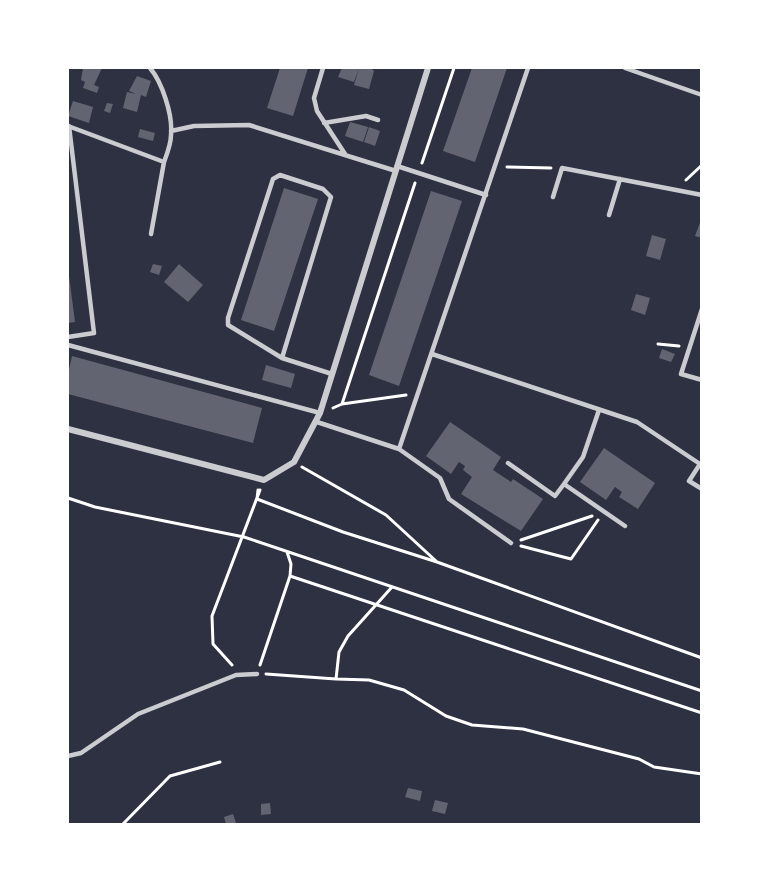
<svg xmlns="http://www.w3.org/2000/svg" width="769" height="892" viewBox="0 0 769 892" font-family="'Alegreya Sans',sans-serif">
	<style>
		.building { fill: #626471 }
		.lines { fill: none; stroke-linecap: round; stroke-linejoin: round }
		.path { stroke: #fff; stroke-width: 3 }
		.service { stroke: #caccd0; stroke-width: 4.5 }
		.minor { stroke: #caccd0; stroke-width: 6 }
	</style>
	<rect width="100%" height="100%" fill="#2d3142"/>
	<path class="building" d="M 83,68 L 102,68 L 94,85 L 99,87 L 97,93 L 83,88 L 85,82 L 81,80 Z
		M 280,68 L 308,68 L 293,116 L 267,108 Z
		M 342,68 L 359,68 L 354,82 L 338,77 Z
		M 359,68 L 371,68 L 374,71 L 369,89 L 354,85 Z
		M 472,68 L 507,68 L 475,162 L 443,151 Z
		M 137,76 L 151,81 L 146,97 L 141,95 L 137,112 L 123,108 L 127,92 L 136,94 L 129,91 Z
		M 73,101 L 93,107 L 89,123 L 68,116 Z
		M 107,103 L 113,104 L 110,113 L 104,111 Z
		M 350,122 L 368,127 L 363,142 L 345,136 Z
		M 369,127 L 380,131 L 375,146 L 364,142 Z
		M 140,129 L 155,133 L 153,141 L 138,137 Z
		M 284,188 L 318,199 L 274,331 L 241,320 Z
		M 431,191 L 462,201 L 399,386 L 369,375 Z
		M 702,217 L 702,238 L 695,236 Z
		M 652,235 L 666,239 L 660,260 L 646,256 Z
		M 153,264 L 162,266 L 159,275 L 150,272 Z
		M 179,264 L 203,285 L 188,302 L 164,282 Z
		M 68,268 L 75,322 L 68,323 Z
		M 636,294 L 650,298 L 645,315 L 631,310 Z
		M 662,349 L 675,354 L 671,362 L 659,358 Z
		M 72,356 L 262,408 L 253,443 L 68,394 L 68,374 Z
		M 266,365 L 295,374 L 291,388 L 262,380 Z
		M 450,422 L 501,457 L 493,470 L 511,482 L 513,479 L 543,499 L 521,531 L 461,494 L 472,477 L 463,470 L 465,466 L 459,462 L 451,474 L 426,456 Z
		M 604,448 L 655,483 L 638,509 L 619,497 L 622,492 L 615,487 L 606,500 L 580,482 Z
		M 408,788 L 422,791 L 420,801 L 405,797 Z
		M 435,800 L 448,803 L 445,814 L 432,811 Z
		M 270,803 L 271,814 L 261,815 L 261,804 Z
		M 233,814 L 236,823 L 226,824 L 224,817 Z"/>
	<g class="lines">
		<path class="path" d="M 422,163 L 454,68
			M 507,167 L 551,168
			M 686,180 L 702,165
			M 658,344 L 679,346
			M 342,404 L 406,395
			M 333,408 L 342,404 L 415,183
			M 302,467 L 386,515 L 436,561
			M 258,490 L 257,499 L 343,532 L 437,562 L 702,658
			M 68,498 L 95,507 L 244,537 L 702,691
			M 521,540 L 592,516
			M 521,546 L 571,559 L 598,520
			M 290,576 L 702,713
			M 232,665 L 213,644 L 212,616 L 260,490
			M 260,665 L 290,576 L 291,564 L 287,552
			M 266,674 L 336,679 L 339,652 L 348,636 L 392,587
			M 336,679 L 369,680 L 404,690 L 446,716 L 472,725 L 523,729 L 639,759 L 654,767 L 702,774
			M 123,824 L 170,776 L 220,762"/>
		<path class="service" d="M 150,68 C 162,82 173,115 171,135 C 171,144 167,154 164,162
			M 323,68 L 314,98 L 317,111 L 345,154
			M 625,68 L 702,95
			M 324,123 L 366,116 L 378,120
			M 68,126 L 164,162 L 151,234
			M 171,131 L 194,126 L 249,125 L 396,171
			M 397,166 L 486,195
			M 553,197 L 562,168 L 702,195
			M 609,215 L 620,179
			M 702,309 L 681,374 L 702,380
			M 68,337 L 94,333 L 69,126
			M 68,345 L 320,413
			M 432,354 L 637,422 L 700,464 L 689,481 L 702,489
			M 282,358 L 331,197 L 323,189 L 280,175 L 273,179 L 228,318 L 228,325 L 282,358 L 332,374
			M 599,410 L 583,457 L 564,484 L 625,526
			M 317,422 L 399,449 L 440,478 L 449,499 L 511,543
			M 399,449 L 528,68
			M 508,463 L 555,496 L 564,484
			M 68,756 L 81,753 L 138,714 L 236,675 L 257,674"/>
		<path class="minor" d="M 68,429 L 264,480 L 294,462 L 320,413 L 428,68"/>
	</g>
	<rect width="769" height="892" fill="none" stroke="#ffffff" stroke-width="138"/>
</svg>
